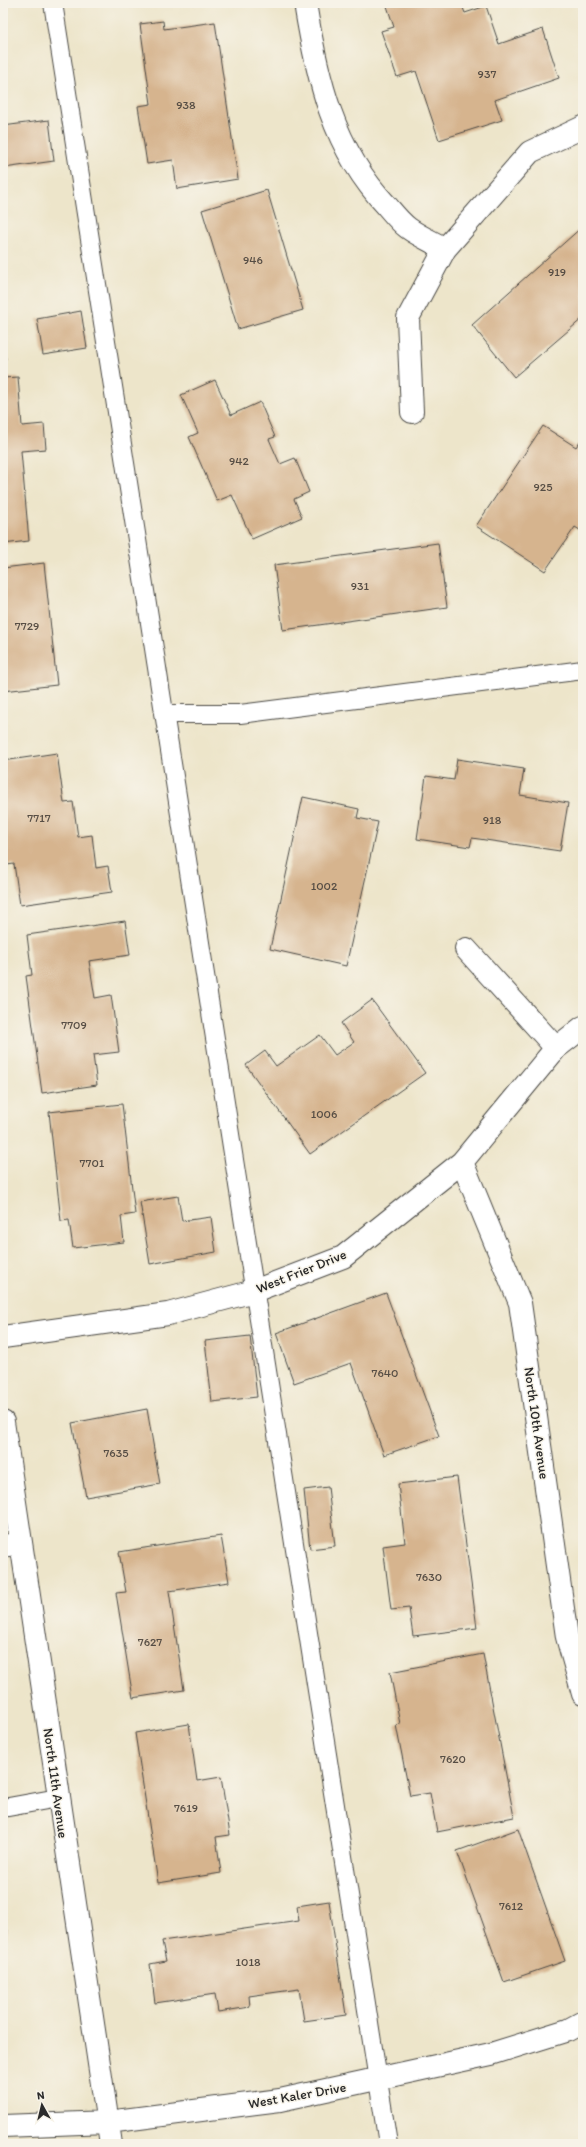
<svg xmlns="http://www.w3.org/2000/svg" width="586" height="2147" viewBox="0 0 586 2147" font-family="Itim,sans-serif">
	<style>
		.building { fill: #d6b48e }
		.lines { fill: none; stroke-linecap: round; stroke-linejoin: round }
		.lane-casing { stroke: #484743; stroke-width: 20 }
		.street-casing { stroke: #484743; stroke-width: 24 }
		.lane { stroke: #fff; stroke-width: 18 }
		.street { stroke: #fff; stroke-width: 22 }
		.labels { text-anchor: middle; stroke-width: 3; stroke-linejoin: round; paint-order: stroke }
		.number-label { font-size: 12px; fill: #564d44 }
		.street-label { font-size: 14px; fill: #2b2b2b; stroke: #f7f3e8 }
	</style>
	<rect width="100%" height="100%" fill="#f7f3e8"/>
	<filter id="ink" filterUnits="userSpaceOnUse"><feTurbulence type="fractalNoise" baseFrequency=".025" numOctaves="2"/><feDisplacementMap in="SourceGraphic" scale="8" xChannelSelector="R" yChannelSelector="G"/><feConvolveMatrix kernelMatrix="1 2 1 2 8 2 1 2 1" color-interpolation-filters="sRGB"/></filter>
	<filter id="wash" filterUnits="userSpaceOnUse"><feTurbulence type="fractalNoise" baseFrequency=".012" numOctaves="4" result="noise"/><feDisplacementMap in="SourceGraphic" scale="16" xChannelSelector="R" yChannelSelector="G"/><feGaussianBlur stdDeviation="0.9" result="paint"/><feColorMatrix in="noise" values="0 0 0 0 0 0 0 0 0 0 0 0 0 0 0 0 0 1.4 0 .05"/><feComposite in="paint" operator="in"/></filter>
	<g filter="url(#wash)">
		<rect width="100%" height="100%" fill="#ede5ca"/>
		<g id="blocks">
			<path class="building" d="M 386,3 L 461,3 L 465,13 L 486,6 L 499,44 L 543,29 L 559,78 L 495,100 L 502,120 L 439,140 L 416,71 L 397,77 L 381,31 L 394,27 Z
				M 163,21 L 164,29 L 215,22 L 238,179 L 177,189 L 173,160 L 147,164 L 138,106 L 151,104 L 140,24 Z
				M 49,120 L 54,161 L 4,168 L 3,126 Z
				M 267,190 L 303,310 L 238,329 L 202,210 Z
				M 583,226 L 583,318 L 514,377 L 472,325 Z
				M 81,311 L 87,348 L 43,355 L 37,319 Z
				M 3,344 L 6,359 L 3,359 Z
				M 18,377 L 22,426 L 44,424 L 46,449 L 21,451 L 29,541 L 3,544 L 3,378 Z
				M 215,380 L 231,415 L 260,402 L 275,437 L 269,439 L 280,464 L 295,458 L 309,492 L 294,499 L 302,517 L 252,539 L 232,495 L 217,501 L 189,437 L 198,433 L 181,395 Z
				M 543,426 L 576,447 L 583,437 L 583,532 L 575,527 L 545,571 L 476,526 Z
				M 438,543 L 447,607 L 283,630 L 274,565 Z
				M 44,563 L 57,685 L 3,691 L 3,568 Z
				M 57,753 L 64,803 L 73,802 L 78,837 L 92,835 L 96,868 L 108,866 L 112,892 L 20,905 L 14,864 L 7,865 L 3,833 L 3,761 Z
				M 457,759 L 524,769 L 520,795 L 568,803 L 560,851 L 472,838 L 470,847 L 417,839 L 426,776 L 454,780 Z
				M 303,797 L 359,809 L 357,818 L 378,822 L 346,966 L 270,949 Z
				M 125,921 L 130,955 L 89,961 L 95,998 L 111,995 L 119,1052 L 93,1055 L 97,1085 L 42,1093 L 26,976 L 32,975 L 27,935 Z
				M 372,1000 L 425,1073 L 310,1154 L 246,1065 L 265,1051 L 276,1066 L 320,1035 L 335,1055 L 354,1042 L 341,1023 Z
				M 122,1104 L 135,1214 L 121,1216 L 124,1242 L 73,1248 L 69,1220 L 61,1221 L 49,1112 Z
				M 178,1196 L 182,1221 L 211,1217 L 216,1252 L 150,1264 L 140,1202 Z
				M 386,1293 L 439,1436 L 384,1455 L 351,1363 L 294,1383 L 276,1333 Z
				M 250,1336 L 257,1397 L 212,1402 L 205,1341 Z
				M 147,1409 L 160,1484 L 86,1497 L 72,1423 Z
				M 457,1477 L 477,1628 L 413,1636 L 409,1608 L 391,1610 L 383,1546 L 405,1543 L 398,1484 Z
				M 328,1487 L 335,1546 L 310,1549 L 304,1490 Z
				M 221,1536 L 229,1582 L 169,1591 L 184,1690 L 133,1698 L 116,1593 L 126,1592 L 119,1552 Z
				M 483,1654 L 514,1817 L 437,1832 L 430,1793 L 410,1796 L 396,1725 L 400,1724 L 390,1672 Z
				M 189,1724 L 197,1781 L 221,1777 L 230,1835 L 216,1837 L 221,1873 L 158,1883 L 135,1733 Z
				M 518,1829 L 565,1961 L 504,1982 L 457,1851 Z
				M 329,1901 L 346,2015 L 304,2021 L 299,1989 L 249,1996 L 250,2007 L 218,2012 L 215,1994 L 155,2003 L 150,1964 L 166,1961 L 162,1941 L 299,1921 L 297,1906 Z
				M 3,1928 L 8,1930 L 3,1939 Z"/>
		</g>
	</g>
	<g filter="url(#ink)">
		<use href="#blocks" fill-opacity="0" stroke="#484743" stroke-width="1"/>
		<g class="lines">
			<defs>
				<path id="lane" d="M 53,3 L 388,2144
					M 163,714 L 240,714 L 583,670
					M 3,1808 L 58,1798"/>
				<path id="street" d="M 305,3 C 317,78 333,149 387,206 C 393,213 400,222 408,228 C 419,236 433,242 445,249
					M 412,412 L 408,318 L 445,249 L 530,152 L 583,127
					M 466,949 L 556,1048
					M 462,1162 L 520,1303 L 567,1637 L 583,1694
					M 3,1337 L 168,1314 L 254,1291 L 343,1257 L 462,1162 L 556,1048 L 583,1027
					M 3,1422 L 111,2144
					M 3,1546 L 21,1543
					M 3,2126 L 108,2122 L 280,2100 L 491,2054 L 568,2030 L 583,2022"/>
			</defs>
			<use href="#lane" class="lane-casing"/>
			<use href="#street" class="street-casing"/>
			<use href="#lane" class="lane"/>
			<use href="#street" class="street"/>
		</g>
	</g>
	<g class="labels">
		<g class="number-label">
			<text x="487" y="78">937</text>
			<text x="186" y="109">938</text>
			<text x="253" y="264">946</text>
			<text x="557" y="276">919</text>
			<text x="239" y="465">942</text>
			<text x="543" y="491">925</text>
			<text x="360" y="590">931</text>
			<text x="27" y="630">7729</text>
			<text x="39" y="822">7717</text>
			<text x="492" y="824">918</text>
			<text x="324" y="890">1002</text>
			<text x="74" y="1029">7709</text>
			<text x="324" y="1118">1006</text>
			<text x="92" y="1167">7701</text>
			<text x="385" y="1377">7640</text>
			<text x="116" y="1457">7635</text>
			<text x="429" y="1581">7630</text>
			<text x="150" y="1646">7627</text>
			<text x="453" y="1763">7620</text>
			<text x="186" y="1812">7619</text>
			<text x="511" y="1910">7612</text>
			<text x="248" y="1966">1018</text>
		</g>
		<g class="street-label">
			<text transform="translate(301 1271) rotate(-22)" y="5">West Frier Drive</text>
			<text transform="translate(537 1423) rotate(82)" y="5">North 10th Avenue</text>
			<text transform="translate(56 1783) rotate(82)" y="5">North 11th Avenue</text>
			<text transform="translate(297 2095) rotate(-10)" y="5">West Kaler Drive</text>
		</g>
	</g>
	<rect width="586" height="2147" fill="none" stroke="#f7f3e8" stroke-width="16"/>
	<g transform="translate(42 2105) rotate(352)" stroke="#f7f3e8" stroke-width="3" paint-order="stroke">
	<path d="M0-3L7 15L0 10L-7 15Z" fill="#2b2b2b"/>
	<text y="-6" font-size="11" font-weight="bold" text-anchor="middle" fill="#2b2b2b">N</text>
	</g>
</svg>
